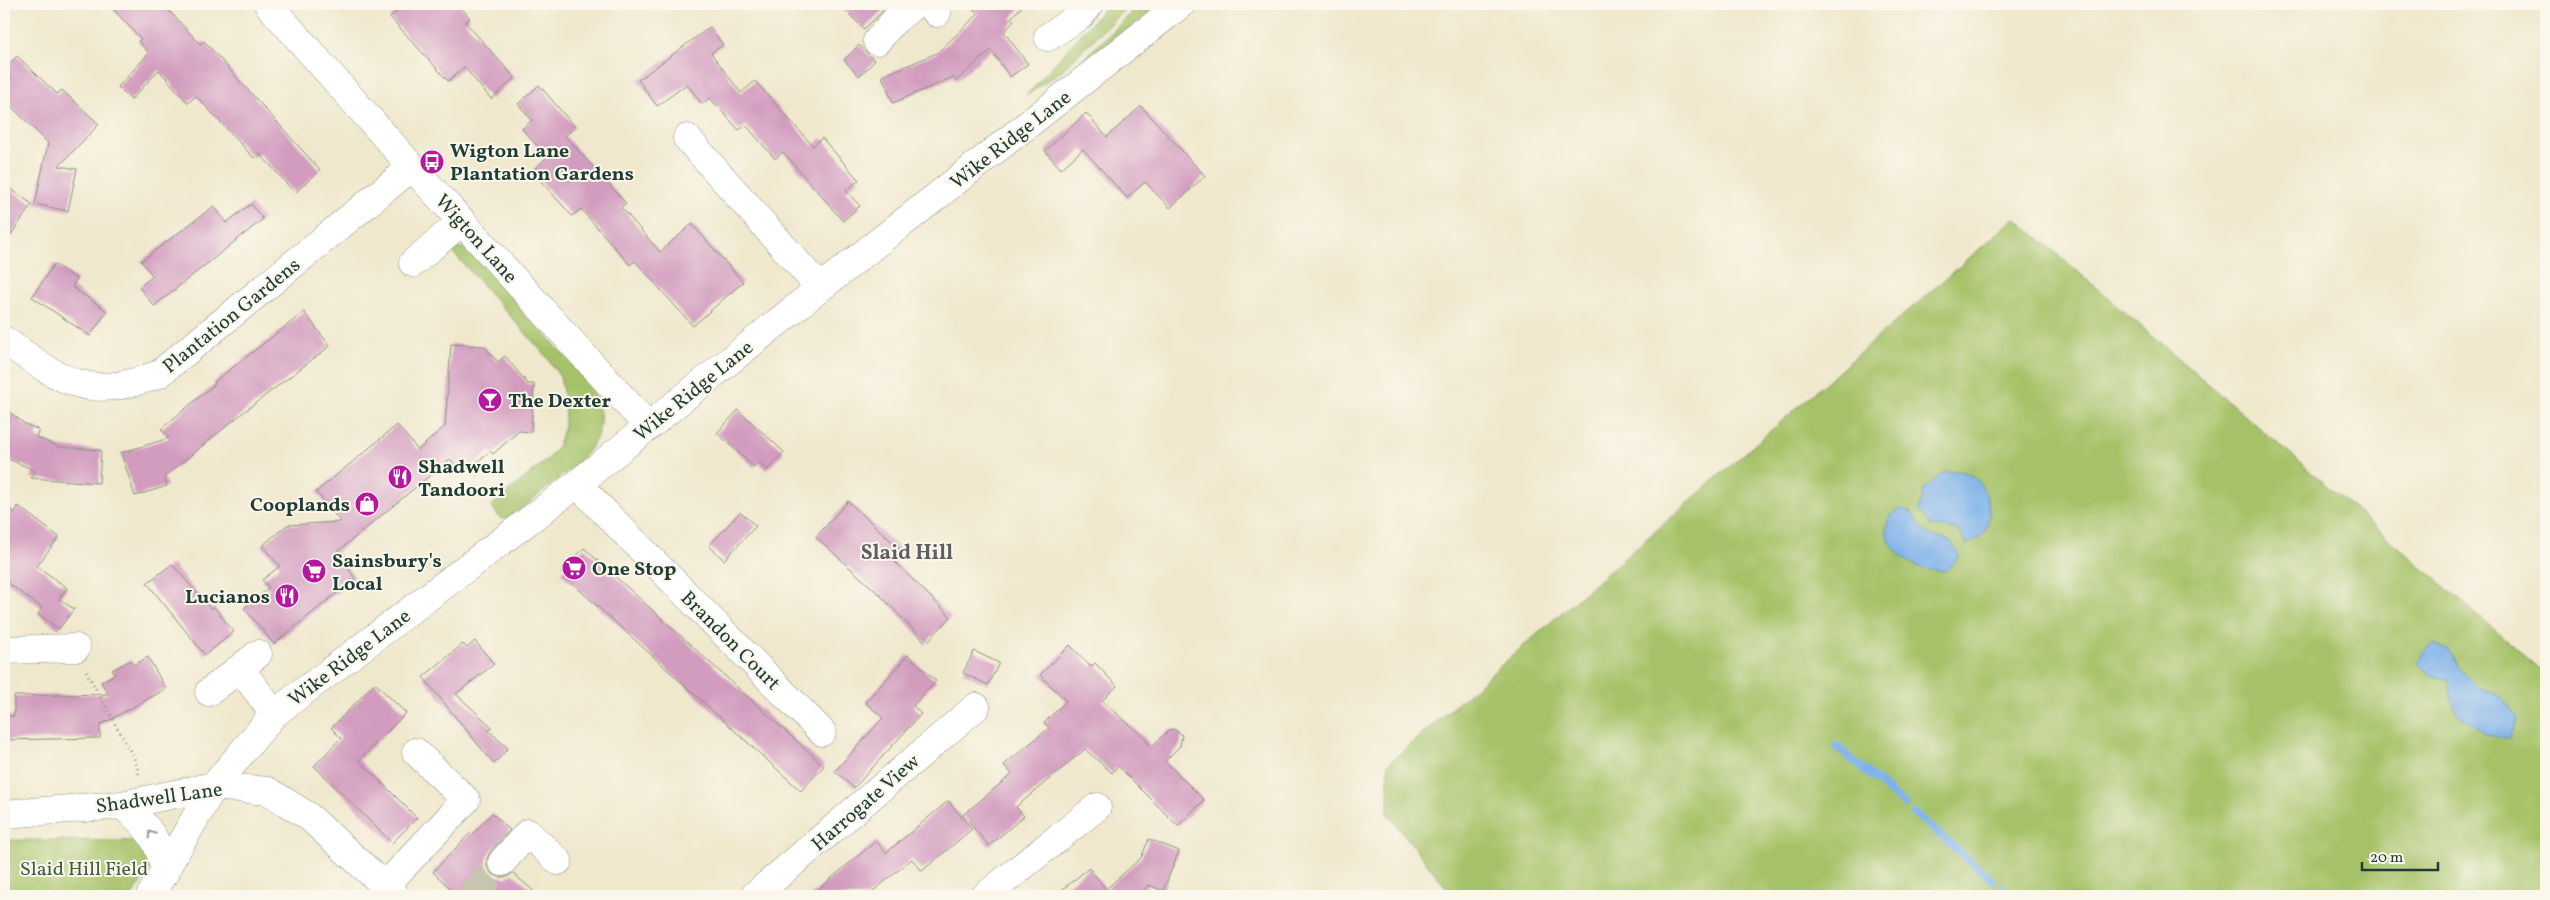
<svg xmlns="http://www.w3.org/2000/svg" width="2550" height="900" viewBox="0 0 2550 900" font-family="Vollkorn,serif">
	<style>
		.green { fill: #a6c268; stroke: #62804e }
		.water { fill: #7bb1e9; stroke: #4d778e }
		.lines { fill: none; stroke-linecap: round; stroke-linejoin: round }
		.stream { stroke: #7bb1e9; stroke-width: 8 }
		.building { fill: #d29cbf }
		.minor-tunnel { stroke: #c6c6ae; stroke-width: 28; stroke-dasharray: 28 14; stroke-linecap: butt }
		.minor-casing { stroke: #889280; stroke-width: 29 }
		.path { stroke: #889280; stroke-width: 3; stroke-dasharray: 1 4; stroke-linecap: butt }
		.minor { stroke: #fff; stroke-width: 28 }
		.oneway { stroke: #8f9e9a }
		.labels { text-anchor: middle; stroke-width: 4; stroke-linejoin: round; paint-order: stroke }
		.street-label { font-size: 20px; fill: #1f3d34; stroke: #fbf7ec }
		.poi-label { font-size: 20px; font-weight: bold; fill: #1f3d34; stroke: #fbf7ec; text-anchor: start }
		.park-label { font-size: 20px; fill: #415e41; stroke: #fbf7ec }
		.neighbourhood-label { font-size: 21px; font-weight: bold; fill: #5e5e65; stroke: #fbf7ec }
	</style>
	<rect width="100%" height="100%" fill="#fbf7ec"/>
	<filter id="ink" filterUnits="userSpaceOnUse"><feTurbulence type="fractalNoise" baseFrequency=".02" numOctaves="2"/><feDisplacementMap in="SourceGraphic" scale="10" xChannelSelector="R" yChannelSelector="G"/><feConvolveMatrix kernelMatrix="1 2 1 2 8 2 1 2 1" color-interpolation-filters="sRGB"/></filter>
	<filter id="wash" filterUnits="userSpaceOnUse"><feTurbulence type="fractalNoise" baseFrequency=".0096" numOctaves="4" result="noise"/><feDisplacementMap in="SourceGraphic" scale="20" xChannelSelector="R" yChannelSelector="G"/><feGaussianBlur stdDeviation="1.12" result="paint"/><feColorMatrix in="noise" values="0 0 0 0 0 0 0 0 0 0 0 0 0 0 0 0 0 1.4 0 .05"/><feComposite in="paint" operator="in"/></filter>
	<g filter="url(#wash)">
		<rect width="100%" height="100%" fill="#f0e8cd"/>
		<path class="green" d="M 1108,4 L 1130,4 L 1062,70 L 1026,96 Z
			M 1141,4 L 1161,4 L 1073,72 L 1072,70 Z
			M 2015,218 L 2546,674 L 2546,896 L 1453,896 L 1388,814 L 1388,764 Z
			M 463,248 L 470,252 L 581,374 C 622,427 591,454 548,487 C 534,498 521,511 505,519 L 500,518 L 491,506 L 548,459 L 558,446 L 564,425 L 565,402 L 560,377 L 546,356 L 450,249 Z
			M 4,840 L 156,841 L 164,846 L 132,896 L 4,896 Z"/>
		<path class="water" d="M 1944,472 C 1950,472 1958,470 1964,472 C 1993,480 2001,538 1966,544 L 1958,530 L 1931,526 L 1919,510 L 1924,489 Z
			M 1898,509 C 1920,510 1914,527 1930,535 C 1937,538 1945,539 1952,542 L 1959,557 L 1946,571 C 1937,571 1927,570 1919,567 C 1895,556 1872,529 1898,509 Z
			M 2433,644 L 2448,650 L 2458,666 L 2477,687 L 2498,695 L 2511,706 L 2518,719 L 2509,739 L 2486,735 L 2456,712 L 2448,680 L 2431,675 L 2417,662 L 2423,653 Z"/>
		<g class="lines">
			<path class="stream" d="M 2542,734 L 2546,735
				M 1836,746 L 1905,805
				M 1914,813 L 1992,880
				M 2003,888 L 2013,896"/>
		</g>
		<g id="blocks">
			<path class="building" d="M 108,4 L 163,4 L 200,44 L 204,41 L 320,170 L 295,193 L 259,153 L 254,158 L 196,96 L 188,103 L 159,70 L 131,100 L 118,87 L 149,53 L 138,41 L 141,39 Z
				M 405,4 L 458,4 L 470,18 L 465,22 L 515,78 L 491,99 L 464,67 L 448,81 L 390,17 Z
				M 839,4 L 890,4 L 864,29 Z
				M 968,4 L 1024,4 L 1011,18 L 1014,21 L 1004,32 L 1028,64 L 1010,77 L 991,50 L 956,81 L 953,77 L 893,103 L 882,76 L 937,53 L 978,14 Z
				M 710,27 L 723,45 L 711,53 L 741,93 L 755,81 L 813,146 L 822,138 L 859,180 L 846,191 L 860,206 L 843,221 L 783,152 L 775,159 L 746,125 L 739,130 L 710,98 L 702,104 L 687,84 L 657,106 L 638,80 Z
				M 859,45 L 875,61 L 859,76 L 844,60 Z
				M 17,56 L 57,94 L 62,90 L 99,124 L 59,166 L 77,169 L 68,211 L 35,204 L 48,143 L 4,99 L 4,88 L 12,79 L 4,70 Z
				M 539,85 L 575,127 L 565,136 L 626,203 L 621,207 L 660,252 L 692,224 L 743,282 L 693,326 L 635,261 L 630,265 L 581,209 L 572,216 L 532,171 L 547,157 L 522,129 L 532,120 L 518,104 Z
				M 1141,106 L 1205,176 L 1170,208 L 1145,182 L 1127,198 L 1083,149 L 1061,169 L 1045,151 L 1086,113 L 1107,137 Z
				M 4,184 L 32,204 L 4,245 Z
				M 251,204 L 263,219 L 154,306 L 139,287 L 153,276 L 141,261 L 214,206 L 226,223 Z
				M 54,264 L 77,279 L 72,287 L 107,311 L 90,336 L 32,297 Z
				M 304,312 L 330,346 L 245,411 L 164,477 L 167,486 L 135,496 L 121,453 L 169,438 L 161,429 L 215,384 L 214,382 Z
				M 451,344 L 484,346 L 498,362 L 505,356 L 528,384 L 534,384 L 531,432 L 519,431 L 493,454 L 490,451 L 463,474 L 450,459 L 337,552 L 355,578 L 274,644 L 244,608 L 269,588 L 262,580 L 280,566 L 262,546 L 287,525 L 341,522 L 316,492 L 397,425 L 418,450 L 445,426 Z
				M 4,408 L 25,424 L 39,430 L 36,437 L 59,447 L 101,450 L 99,483 L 31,478 L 34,470 L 4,457 Z
				M 738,410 L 784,452 L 767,470 L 759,462 L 754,467 L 717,433 Z
				M 848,501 L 900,549 L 892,559 L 951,617 L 926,643 L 881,596 L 816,537 Z
				M 4,505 L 15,513 L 18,506 L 59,537 L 37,566 L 67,588 L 59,599 L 74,609 L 59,629 L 38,614 L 42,608 L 4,580 Z
				M 740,512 L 756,526 L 724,560 L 709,546 Z
				M 584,548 L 824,766 L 801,791 L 561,573 Z
				M 172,564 L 211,609 L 214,607 L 234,632 L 205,655 L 147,583 Z
				M 475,641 L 494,664 L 456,694 L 492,727 L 489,731 L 508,748 L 494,764 L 423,677 L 463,644 L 467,648 Z
				M 1070,645 L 1091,667 L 1095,663 L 1117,686 L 1102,701 L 1145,738 L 1151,747 L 1169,730 L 1174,729 L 1182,735 L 1180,746 L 1165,761 L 1204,800 L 1178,826 L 1118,766 L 1112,773 L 1085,749 L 1016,807 L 1024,816 L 989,846 L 963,815 L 1012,774 L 1004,765 L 1049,728 L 1044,723 L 1066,701 L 1040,675 Z
				M 974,651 L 999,663 L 988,685 L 963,673 Z
				M 908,655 L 936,681 L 913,706 L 921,714 L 854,788 L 835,771 L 883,718 L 865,702 Z
				M 148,657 L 166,689 L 100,725 L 100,738 L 4,740 L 4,716 L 14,716 L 14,696 L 108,694 L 101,682 L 115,674 L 112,670 L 131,660 L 134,665 Z
				M 375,683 L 406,713 L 359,760 L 417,818 L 392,843 L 314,766 L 341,738 L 331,728 Z
				M 948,801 L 972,829 L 922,871 L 912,859 L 867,896 L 810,896 L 876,841 L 886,853 Z
				M 492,813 L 510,830 L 490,852 L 487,859 L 487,867 L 492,874 L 499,877 L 507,877 L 513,873 L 539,896 L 458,896 L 433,872 L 471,832 L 473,834 Z
				M 1149,839 L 1179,851 L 1163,891 L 1149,885 L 1137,896 L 1054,896 L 1089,868 L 1106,889 L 1141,858 Z"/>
		</g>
	</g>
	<g filter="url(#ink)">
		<use href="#blocks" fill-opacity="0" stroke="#889280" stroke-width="1"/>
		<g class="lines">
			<path class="minor-tunnel" d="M 471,896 L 502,862"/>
			<defs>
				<path id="minor" d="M 268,4 L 412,167 L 648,426
					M 929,4 L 937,13
					M 1048,37 L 1081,15 L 1090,4
					M 877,41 L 895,20 L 915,4
					M 687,138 L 820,288
					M 413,263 L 462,221
					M 4,340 C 62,381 87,402 159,374 L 412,167
					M 577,484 L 822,732
					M 4,650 L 76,648
					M 240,668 L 274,714
					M 209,692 L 258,654
					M 122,805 C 147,825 160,840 165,873
					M 4,814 L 122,805 L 214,786 L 268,791 L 308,816 L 396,896
					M 502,862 L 528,833 L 558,861
					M 385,886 L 466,800 L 416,752
					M 150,896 L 214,786 L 274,714 L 577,484 L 820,288 L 1181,4
					M 754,896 L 976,707
					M 985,896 L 1097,807"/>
			</defs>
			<use href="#minor" class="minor-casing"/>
			<path class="path" d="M 86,671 L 134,758 L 139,774"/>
			<use href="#minor" class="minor"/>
		</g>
		<defs><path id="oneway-chevron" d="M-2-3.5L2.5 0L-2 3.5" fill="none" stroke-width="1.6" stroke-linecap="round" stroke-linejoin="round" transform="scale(1.25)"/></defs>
		<use class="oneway" href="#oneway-chevron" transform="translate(151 834) rotate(-123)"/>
	</g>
	<defs>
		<symbol id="bus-disc" viewBox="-11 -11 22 22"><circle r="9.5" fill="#b5179e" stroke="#fbf7ec"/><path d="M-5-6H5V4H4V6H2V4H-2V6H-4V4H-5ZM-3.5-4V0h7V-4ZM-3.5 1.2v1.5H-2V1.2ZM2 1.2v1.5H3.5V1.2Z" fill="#fff"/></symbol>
		<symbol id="bar-disc" viewBox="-11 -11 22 22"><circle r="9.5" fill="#b5179e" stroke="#fbf7ec"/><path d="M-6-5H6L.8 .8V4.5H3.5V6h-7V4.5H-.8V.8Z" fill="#fff"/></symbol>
		<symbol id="restaurant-disc" viewBox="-11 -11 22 22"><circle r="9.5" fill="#b5179e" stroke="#fbf7ec"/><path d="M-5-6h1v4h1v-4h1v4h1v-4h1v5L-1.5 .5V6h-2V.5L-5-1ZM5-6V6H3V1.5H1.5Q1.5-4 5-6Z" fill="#fff"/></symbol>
		<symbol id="shop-disc" viewBox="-11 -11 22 22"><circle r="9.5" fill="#b5179e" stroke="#fbf7ec"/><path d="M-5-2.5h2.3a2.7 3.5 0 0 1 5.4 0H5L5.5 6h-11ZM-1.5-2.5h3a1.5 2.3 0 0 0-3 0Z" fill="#fff"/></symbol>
		<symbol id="supermarket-disc" viewBox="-11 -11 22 22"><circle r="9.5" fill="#b5179e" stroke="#fbf7ec"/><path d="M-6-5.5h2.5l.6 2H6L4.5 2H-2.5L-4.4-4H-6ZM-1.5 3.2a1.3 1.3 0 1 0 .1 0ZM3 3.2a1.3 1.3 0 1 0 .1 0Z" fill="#fff"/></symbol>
	</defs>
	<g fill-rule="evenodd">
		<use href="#bus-disc" x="418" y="148" width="28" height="28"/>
		<use href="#bar-disc" x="476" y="386" width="28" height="28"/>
		<use href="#restaurant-disc" x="386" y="463" width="28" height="28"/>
		<use href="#shop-disc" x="353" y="490" width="28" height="28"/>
		<use href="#supermarket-disc" x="560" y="554" width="28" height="28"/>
		<use href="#supermarket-disc" x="300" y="557" width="28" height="28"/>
		<use href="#restaurant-disc" x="273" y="582" width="28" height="28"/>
	</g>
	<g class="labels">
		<g class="street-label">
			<text transform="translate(1010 139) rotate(-38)" y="7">Wike Ridge Lane</text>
			<text transform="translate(477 238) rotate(48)" y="7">Wigton Lane</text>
			<text transform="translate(231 315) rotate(-39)" y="7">Plantation Gardens</text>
			<text transform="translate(693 390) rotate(-39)" y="7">Wike Ridge Lane</text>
			<text transform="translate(731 640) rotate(45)" y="7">Brandon Court</text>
			<text transform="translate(349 657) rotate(-37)" y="7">Wike Ridge Lane</text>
			<text transform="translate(159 797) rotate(-8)" y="7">Shadwell Lane</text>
			<text transform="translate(865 802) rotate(-41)" y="7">Harrogate View</text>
		</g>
		<g class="poi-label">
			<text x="450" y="157">Wigton Lane<tspan x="450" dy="23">Plantation Gardens</tspan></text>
			<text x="508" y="407">The Dexter</text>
			<text x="418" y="473">Shadwell<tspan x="418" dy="23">Tandoori</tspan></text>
			<text x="350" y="511" text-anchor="end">Cooplands</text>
			<text x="332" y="567">Sainsbury's<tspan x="332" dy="23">Local</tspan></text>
			<text x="592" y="575">One Stop</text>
			<text x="270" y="603" text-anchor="end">Lucianos</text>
		</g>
		<g class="park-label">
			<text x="84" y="875">Slaid Hill Field</text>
		</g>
		<g class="neighbourhood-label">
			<text x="907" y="559">Slaid Hill</text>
		</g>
	</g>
	<rect width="2550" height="900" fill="none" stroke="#fbf7ec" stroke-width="20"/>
	<path d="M2362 862v8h76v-8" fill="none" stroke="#1f3d34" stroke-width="2.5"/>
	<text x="2370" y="862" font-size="15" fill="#1f3d34" stroke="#fbf7ec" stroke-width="4" paint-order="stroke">20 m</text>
</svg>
